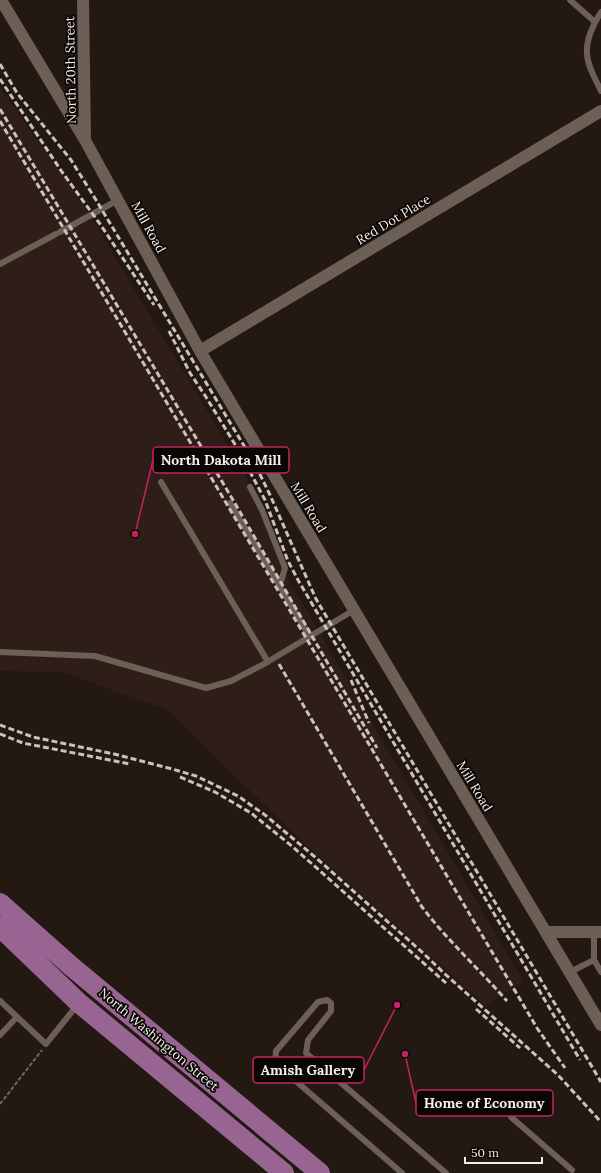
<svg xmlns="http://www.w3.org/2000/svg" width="601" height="1173" viewBox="0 0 601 1173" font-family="Lora,serif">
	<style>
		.industrial { fill: #2f1e17 }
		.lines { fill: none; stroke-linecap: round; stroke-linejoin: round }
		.path { stroke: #706761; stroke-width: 2; stroke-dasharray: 4 2; stroke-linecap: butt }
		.lane { stroke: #6b5f56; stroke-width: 6 }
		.street { stroke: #6b5f56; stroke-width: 12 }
		.primary { stroke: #986593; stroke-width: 20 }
		.rail { stroke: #cac2bd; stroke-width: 3; stroke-dasharray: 6 3; stroke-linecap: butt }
		.labels { text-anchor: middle; stroke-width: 3.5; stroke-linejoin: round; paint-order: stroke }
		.street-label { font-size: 13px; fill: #f4ede8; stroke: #090604 }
		.leader { fill: none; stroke: #c42362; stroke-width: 1.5 }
		.callout-dot { fill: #c42362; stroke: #090604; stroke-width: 1.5 }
		.callout { fill: #090604; stroke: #c42362; stroke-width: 1.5 }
		.callout-label { font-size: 14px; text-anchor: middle; font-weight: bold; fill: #f4ede8 }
	</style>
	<rect width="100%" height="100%" fill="#231912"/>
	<path class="industrial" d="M 0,87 L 90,215 L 251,485 L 290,582 L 523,981 L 486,1006 L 311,850 L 166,709 L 62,672 L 0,671 Z"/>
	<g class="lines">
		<path class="path" d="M 0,1104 L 42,1050"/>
		<path class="lane" d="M 570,0 L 595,22
			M 601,12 C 594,23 586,40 587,53 C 587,66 596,80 601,91
			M 60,232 L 118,200
			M 0,264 L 56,234
			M 161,482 L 268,662
			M 250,487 L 262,510 L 285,568 L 280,585
			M 230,503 L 310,637
			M 0,652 L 95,656 L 206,688 L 231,681 L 264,664 L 354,610
			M 594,960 L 594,932
			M 570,972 L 594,960 L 601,972
			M 0,1001 L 46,1044 L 78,1004
			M 0,1035 L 17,1017
			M 511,1117 L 572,1170
			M 402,1173 L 275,1063 L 276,1051 L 318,1002 L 327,1000 L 331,1003 L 331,1011 L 308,1040 L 306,1053 L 446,1173"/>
		<path class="street" d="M 1,0 L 85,140 L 200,351 L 601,1025
			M 83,0 L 85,139
			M 200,351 L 601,111
			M 546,932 L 601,932"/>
		<path class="primary" d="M 0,903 L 71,966 L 320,1173
			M 0,927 L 79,1003 L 284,1173"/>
		<path class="rail" d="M 0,64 L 17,93 L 71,160 L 96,200 L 255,464 L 270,495 L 316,599 L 601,1082
			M 0,79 L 62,172 L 100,224 L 154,305
			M 0,109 L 233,500 L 377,748
			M 0,121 L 537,1028 L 565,1068
			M 169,331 L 190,373 L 206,397 L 239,451 L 265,500 L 288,561 L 298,580 L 580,1060
			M 279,664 L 422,907 C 448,941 479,969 507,1001
			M 351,680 L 369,723
			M 0,725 L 33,737 L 114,754 L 172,769 L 196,776 L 238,796 L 265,815 L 315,857 L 423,953 L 446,975 L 558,1075 L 601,1122
			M 0,734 L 23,743 L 130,764
			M 180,777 L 215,792 L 251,813 L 293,847 L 446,983
			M 476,1009 L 520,1048"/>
	</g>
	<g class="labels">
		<g class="street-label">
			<text transform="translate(70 70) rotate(-91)" y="5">North 20th Street</text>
			<text transform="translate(393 219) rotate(-31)" y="5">Red Dot Place</text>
			<text transform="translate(149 227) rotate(61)" y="5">Mill Road</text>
			<text transform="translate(309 507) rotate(59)" y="5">Mill Road</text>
			<text transform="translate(475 786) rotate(59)" y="5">Mill Road</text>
			<text transform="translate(159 1039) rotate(40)" y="5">North Washington Street</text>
		</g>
	</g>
	<path class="leader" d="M135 534L153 460M397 1005L364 1070M405 1054L416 1103"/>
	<g class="callout-dot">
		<circle cx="135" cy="534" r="4"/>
		<circle cx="397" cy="1005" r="4"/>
		<circle cx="405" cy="1054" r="4"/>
	</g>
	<g class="callout">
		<rect x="153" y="447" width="136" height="26" rx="4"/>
		<rect x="253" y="1057" width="111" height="26" rx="4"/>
		<rect x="416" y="1090" width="137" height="26" rx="4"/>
	</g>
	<g class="callout-label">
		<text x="221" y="465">North Dakota Mill</text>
		<text x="308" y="1075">Amish Gallery</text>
		<text x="484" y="1108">Home of Economy</text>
	</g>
	<path d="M465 1157v6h77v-6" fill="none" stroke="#f4ede8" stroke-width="2"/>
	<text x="471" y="1157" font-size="12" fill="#f4ede8" stroke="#090604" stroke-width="3" paint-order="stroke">50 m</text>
</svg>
